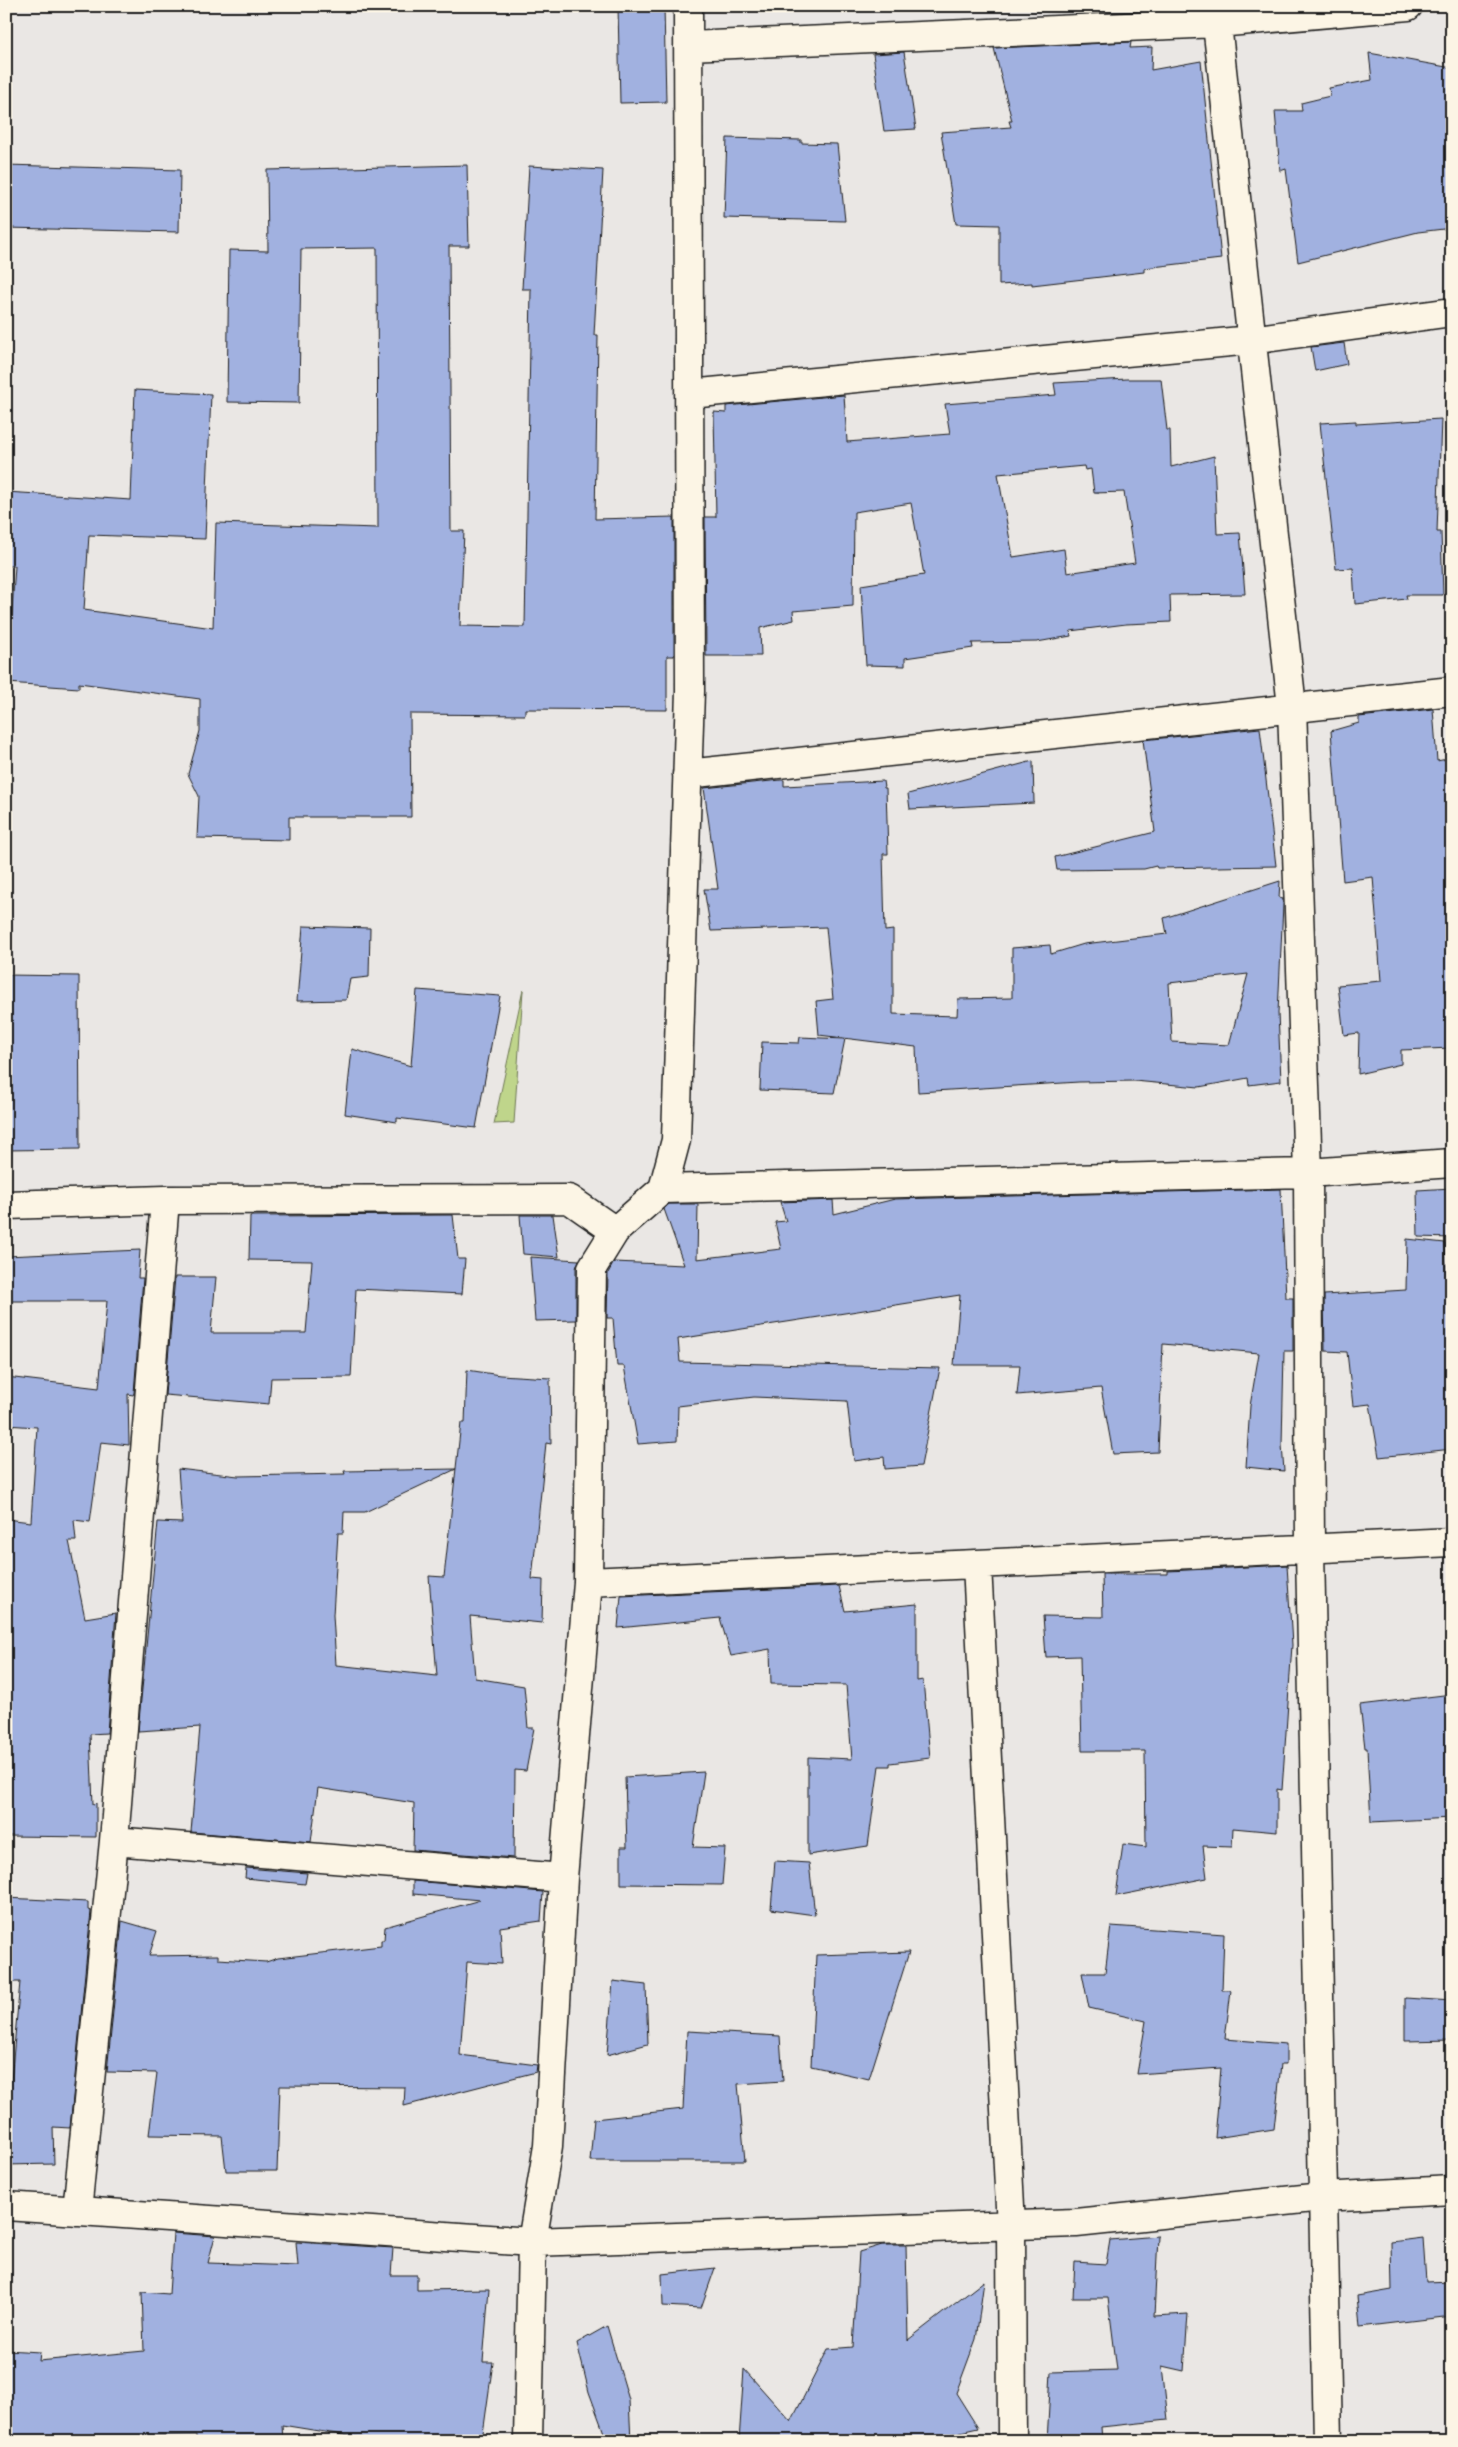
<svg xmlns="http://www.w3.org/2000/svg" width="1458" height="2447" viewBox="0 0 1458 2447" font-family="Mynerve,sans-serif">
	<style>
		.green { fill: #bfd58b; stroke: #6e7854 }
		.building { fill: #a1b1e0; stroke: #1c1c1c; fill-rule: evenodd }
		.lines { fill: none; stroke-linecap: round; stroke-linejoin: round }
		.street-casing { stroke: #1c1c1c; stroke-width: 31 }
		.street { stroke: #fcf5e5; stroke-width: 28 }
	</style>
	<rect width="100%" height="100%" fill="#eae7e4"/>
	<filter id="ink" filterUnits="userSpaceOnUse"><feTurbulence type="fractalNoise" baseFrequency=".02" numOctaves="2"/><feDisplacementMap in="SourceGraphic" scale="10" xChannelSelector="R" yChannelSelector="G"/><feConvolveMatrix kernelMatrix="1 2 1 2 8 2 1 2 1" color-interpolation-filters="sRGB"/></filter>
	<g filter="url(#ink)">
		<path class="green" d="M 523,990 L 514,1123 L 494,1124 Z"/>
		<path class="building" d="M 618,6 L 664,6 L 666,102 L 620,103 Z
			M 1131,42 L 1130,48 L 1152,47 L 1151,70 L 1201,61 L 1221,259 L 1144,268 L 1144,272 L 1032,285 L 1032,283 L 999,285 L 999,225 L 956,224 L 941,132 L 1011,127 L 1009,121 L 1012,121 L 994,48 Z
			M 904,52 L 916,129 L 884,131 L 873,54 Z
			M 1369,53 L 1452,68 L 1452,228 L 1418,232 L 1298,262 L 1286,169 L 1280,171 L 1275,111 L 1302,111 L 1301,103 L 1330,96 L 1329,88 L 1372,80 Z
			M 727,138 L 801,140 L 801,143 L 837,144 L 845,221 L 724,218 Z
			M 6,165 L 180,170 L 179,232 L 6,228 Z
			M 467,165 L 469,246 L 449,246 L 451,531 L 464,531 L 460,626 L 525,627 L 531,289 L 522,289 L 529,166 L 603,170 L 594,335 L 598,335 L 595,519 L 674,517 L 674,656 L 667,656 L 667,710 L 525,709 L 525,715 L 410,714 L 411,817 L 289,817 L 289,840 L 197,838 L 199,796 L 188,774 L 200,731 L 200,699 L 79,683 L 79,688 L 7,683 L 15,566 L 6,566 L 6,492 L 131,500 L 135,390 L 211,394 L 205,539 L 89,535 L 84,610 L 213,628 L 216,523 L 378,528 L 377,248 L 301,249 L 299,403 L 227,402 L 229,250 L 268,251 L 267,170 Z
			M 1344,343 L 1347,364 L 1315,371 L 1311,347 Z
			M 1127,379 L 1161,379 L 1167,430 L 1170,430 L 1171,467 L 1214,456 L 1217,534 L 1240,533 L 1245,594 L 1170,595 L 1171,622 L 1126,624 L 1070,631 L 1071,636 L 1037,642 L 972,643 L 973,648 L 905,658 L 905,666 L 866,665 L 861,585 L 924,575 L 911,503 L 854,512 L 853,606 L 793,611 L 794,620 L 760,628 L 761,656 L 706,656 L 705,517 L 716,517 L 714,412 L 726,413 L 726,406 L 844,395 L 847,442 L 950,434 L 945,404 L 1056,395 L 1054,383 ZM 1084,466 L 1085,470 L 1091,469 L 1094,493 L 1124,492 L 1135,563 L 1067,573 L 1064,549 L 1013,557 L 998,474 Z
			M 1441,419 L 1437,532 L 1441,532 L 1443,595 L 1406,595 L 1407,599 L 1355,604 L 1353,568 L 1336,569 L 1320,423 L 1356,421 L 1356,424 Z
			M 1433,709 L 1437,761 L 1452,758 L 1452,1048 L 1401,1050 L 1401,1064 L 1358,1074 L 1359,1033 L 1344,1035 L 1338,985 L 1381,981 L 1373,877 L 1343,881 L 1331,731 L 1359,723 L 1359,717 Z
			M 1260,728 L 1276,866 L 1157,868 L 1156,866 L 1144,869 L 1057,870 L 1055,857 L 1155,832 L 1143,740 Z
			M 1033,761 L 1034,803 L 910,809 L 908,794 Z
			M 781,780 L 784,780 L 784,786 L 883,781 L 884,788 L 886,788 L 888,854 L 883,854 L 885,931 L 893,930 L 893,1014 L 957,1016 L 958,999 L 1012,998 L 1012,948 L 1050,945 L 1051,954 L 1084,944 L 1167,934 L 1164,918 L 1280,881 L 1279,898 L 1283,899 L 1283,904 L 1278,1013 L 1281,1081 L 1249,1085 L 1248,1078 L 1199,1087 L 1134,1081 L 1079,1082 L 918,1092 L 916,1047 L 819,1035 L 816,1001 L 833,999 L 826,927 L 711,931 L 704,889 L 718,889 L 704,788 ZM 1248,974 L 1229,1045 L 1172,1042 L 1169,983 Z
			M 303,926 L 370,928 L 369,977 L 350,979 L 346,1000 L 297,1001 Z
			M 6,975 L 79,976 L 80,1149 L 6,1150 Z
			M 417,990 L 500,996 L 476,1128 L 397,1118 L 397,1122 L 345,1114 L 352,1049 L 411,1066 Z
			M 800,1037 L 845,1039 L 834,1093 L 760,1090 L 762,1042 L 799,1043 Z
			M 1452,1188 L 1452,1238 L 1418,1237 L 1417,1190 Z
			M 1281,1189 L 1286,1298 L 1293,1298 L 1293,1351 L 1284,1351 L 1282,1445 L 1284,1471 L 1246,1467 L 1250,1406 L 1259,1353 L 1163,1344 L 1158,1452 L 1113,1454 L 1101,1388 L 1017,1395 L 1020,1365 L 954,1365 L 960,1295 L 678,1339 L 680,1362 L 940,1368 L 921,1466 L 885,1469 L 884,1457 L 854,1461 L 847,1401 L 754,1397 L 678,1406 L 677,1441 L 638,1444 L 624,1366 L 617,1366 L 613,1318 L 607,1318 L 608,1273 L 614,1262 L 684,1265 L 664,1209 L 669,1204 L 698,1204 L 697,1259 L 781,1249 L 775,1222 L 786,1221 L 780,1202 L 833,1200 L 834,1214 L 895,1199 Z
			M 453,1215 L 458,1259 L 465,1259 L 462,1294 L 356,1289 L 351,1377 L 271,1378 L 269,1404 L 165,1395 L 175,1277 L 216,1277 L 211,1333 L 306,1333 L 312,1261 L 249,1260 L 250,1216 Z
			M 520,1215 L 553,1215 L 559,1257 L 523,1254 Z
			M 1407,1239 L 1445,1243 L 1448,1310 L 1452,1310 L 1452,1449 L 1379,1457 L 1370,1404 L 1353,1406 L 1347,1352 L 1325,1351 L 1324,1295 L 1406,1290 Z
			M 140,1250 L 138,1278 L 143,1278 L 134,1393 L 133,1395 L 128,1394 L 129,1445 L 101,1442 L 90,1522 L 74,1520 L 76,1541 L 69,1541 L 85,1618 L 116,1613 L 107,1733 L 90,1734 L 93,1804 L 96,1803 L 96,1837 L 6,1836 L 6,1519 L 31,1522 L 37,1427 L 6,1425 L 6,1377 L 99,1388 L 107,1301 L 6,1301 L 6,1256 Z
			M 530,1257 L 579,1260 L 576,1268 L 576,1320 L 535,1321 Z
			M 467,1370 L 500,1375 L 550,1378 L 551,1444 L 546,1443 L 532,1579 L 543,1580 L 542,1623 L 470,1616 L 475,1678 L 524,1686 L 528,1728 L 534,1728 L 526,1771 L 515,1770 L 514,1858 L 413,1850 L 414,1803 L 318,1788 L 311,1842 L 191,1832 L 200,1727 L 138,1731 L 158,1522 L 182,1523 L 178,1469 L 238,1476 L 345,1474 L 344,1471 L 456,1469 L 365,1512 L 344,1512 L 343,1533 L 338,1533 L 333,1615 L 336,1665 L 437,1676 L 429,1576 L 444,1577 L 461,1423 L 465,1423 Z
			M 1287,1565 L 1292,1645 L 1282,1790 L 1277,1789 L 1277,1832 L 1233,1828 L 1232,1847 L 1203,1846 L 1207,1878 L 1116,1896 L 1123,1844 L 1146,1847 L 1145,1751 L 1082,1751 L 1080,1656 L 1046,1657 L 1043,1616 L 1103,1617 L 1102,1574 L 1168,1574 L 1168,1571 Z
			M 839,1586 L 845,1611 L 917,1604 L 917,1681 L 923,1680 L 930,1758 L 890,1763 L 890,1766 L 879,1766 L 868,1846 L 808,1855 L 808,1757 L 852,1759 L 846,1685 L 771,1684 L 770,1649 L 731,1656 L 720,1618 L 618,1628 L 621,1596 Z
			M 1452,1694 L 1452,1818 L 1371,1822 L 1367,1748 L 1365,1748 L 1360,1705 Z
			M 704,1772 L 693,1847 L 725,1848 L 722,1885 L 621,1884 L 621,1847 L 627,1847 L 625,1777 Z
			M 775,1861 L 809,1863 L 815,1915 L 771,1909 Z
			M 246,1868 L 307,1873 L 305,1884 L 245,1878 Z
			M 413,1881 L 543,1892 L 541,1921 L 500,1927 L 502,1964 L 467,1962 L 460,2055 L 537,2065 L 536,2072 L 404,2106 L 405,2087 L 280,2086 L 277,2171 L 226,2171 L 222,2136 L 149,2135 L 157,2073 L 107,2072 L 122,1921 L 157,1931 L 149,1956 L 218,1955 L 218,1959 L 266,1962 L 278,1958 L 381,1946 L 381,1940 L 384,1940 L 385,1927 L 480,1900 L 413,1894 Z
			M 6,1898 L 88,1902 L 88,1910 L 91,1911 L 70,2128 L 53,2127 L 54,2164 L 6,2165 L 6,2082 L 11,2081 L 20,1982 L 6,1982 Z
			M 1111,1926 L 1224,1934 L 1222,1990 L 1231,1990 L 1225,2039 L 1286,2044 L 1286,2064 L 1281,2064 L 1274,2129 L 1215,2138 L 1221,2068 L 1137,2074 L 1146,2021 L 1089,2008 L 1082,1973 L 1105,1973 Z
			M 909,1952 L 869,2079 L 811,2066 L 816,1955 Z
			M 613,1981 L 646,1985 L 648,2044 L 607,2055 Z
			M 1405,1998 L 1452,2001 L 1452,2040 L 1405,2041 Z
			M 687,2031 L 780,2036 L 783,2081 L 738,2084 L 745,2161 L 590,2161 L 594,2119 L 683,2109 Z
			M 173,2233 L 215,2236 L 208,2263 L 298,2266 L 296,2242 L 393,2248 L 391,2275 L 417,2275 L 417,2290 L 489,2289 L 483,2362 L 493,2362 L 482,2441 L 380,2441 L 282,2425 L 283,2441 L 196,2441 L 196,2435 L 90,2436 L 91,2441 L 6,2441 L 6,2350 L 40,2352 L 39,2361 L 144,2351 L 142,2292 L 169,2294 Z
			M 1158,2236 L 1154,2316 L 1188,2314 L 1184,2371 L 1162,2366 L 1168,2420 L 1101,2427 L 1102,2441 L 1047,2441 L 1051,2372 L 1117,2370 L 1108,2298 L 1073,2298 L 1075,2262 L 1106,2264 L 1110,2240 Z
			M 1423,2238 L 1426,2282 L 1452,2281 L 1452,2316 L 1360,2327 L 1357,2296 L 1392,2290 L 1391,2242 Z
			M 882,2245 L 906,2245 L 908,2340 L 984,2281 L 976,2339 L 956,2393 L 978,2428 L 951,2434 L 951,2441 L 739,2441 L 744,2369 L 791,2422 L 828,2349 L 853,2347 L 859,2252 Z
			M 715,2268 L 701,2308 L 663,2306 L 662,2274 Z
			M 607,2326 L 629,2400 L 631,2441 L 607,2441 L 589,2392 L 577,2343 Z"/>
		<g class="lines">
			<defs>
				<path id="street" d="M 1215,6 L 1292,707 L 1308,1173 L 1310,1550 L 1328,2441
					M 688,46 L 1217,23 L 1408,6
					M 690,394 L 1251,340 L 1452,312
					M 687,774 L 1452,691
					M 663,1189 L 1308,1173 L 1452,1163
					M 6,1205 L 165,1200 L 569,1199 L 615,1231
					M 977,1565 L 1011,2226 L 1012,2441
					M 588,1582 L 1452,1542
					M 114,1841 L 563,1878
					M 6,2206 L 532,2242 L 1076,2223 L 1322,2197 L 1452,2190
					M 77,2211 L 114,1841 L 165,1200
					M 528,2441 L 532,2242 L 548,2146 L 563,1878 L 588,1582 L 592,1268 L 615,1231 L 663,1189 L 676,1140 L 690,691 L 688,6"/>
			</defs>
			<use href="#street" class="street-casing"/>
			<use href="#street" class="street"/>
		</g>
	</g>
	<rect width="1458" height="2447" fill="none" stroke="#fcf5e5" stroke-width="25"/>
	<rect x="12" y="12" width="1433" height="2422" fill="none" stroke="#1c1c1c" stroke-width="2" filter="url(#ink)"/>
</svg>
